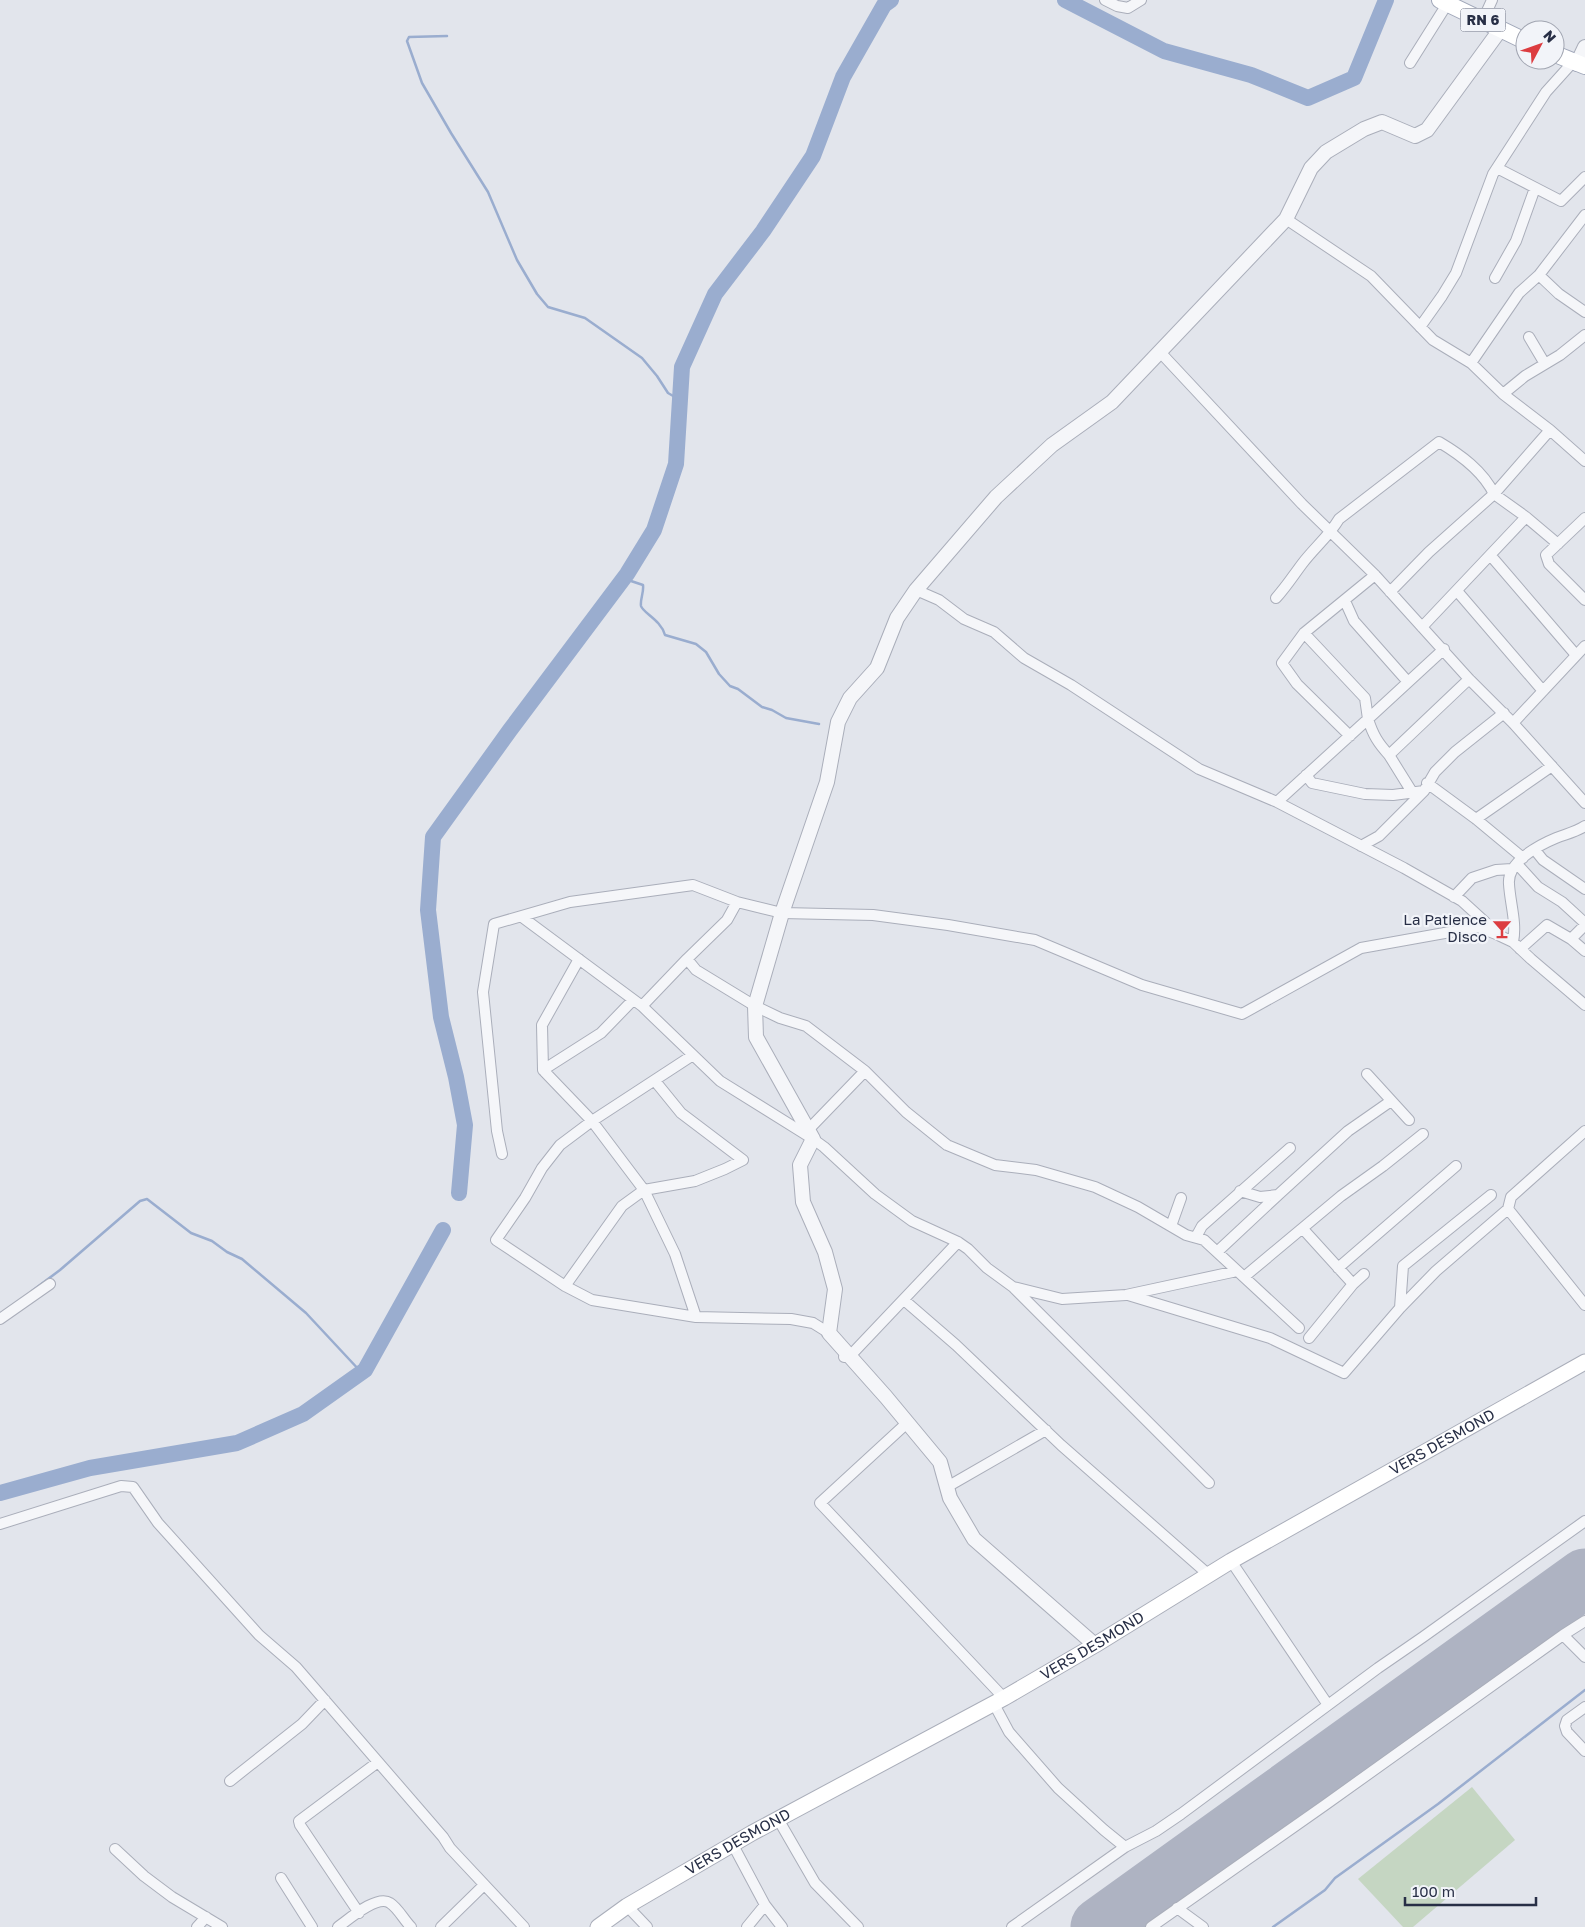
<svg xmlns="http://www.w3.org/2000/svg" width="1585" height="1927" viewBox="0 0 1585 1927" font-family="'Golos Text',sans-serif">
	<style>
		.green { fill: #c5d6c2 }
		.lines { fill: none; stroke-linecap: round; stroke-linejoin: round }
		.stream { stroke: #9aadcf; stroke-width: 2.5 }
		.river { stroke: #9aadcf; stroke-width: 16 }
		.runway { stroke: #aeb3c2; stroke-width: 59 }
		.minor-casing { stroke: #aaaeba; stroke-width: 12 }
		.tertiary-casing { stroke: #aaaeba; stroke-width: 16 }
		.secondary-casing { stroke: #aaaeba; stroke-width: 17 }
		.primary-casing { stroke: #a0a7b9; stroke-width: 18 }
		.minor { stroke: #f5f6f9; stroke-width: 10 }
		.tertiary { stroke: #f5f6f9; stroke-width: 14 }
		.secondary { stroke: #fff; stroke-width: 15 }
		.primary { stroke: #fff; stroke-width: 16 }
		.labels { text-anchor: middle; stroke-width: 4.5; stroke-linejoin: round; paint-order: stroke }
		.shield { fill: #f2f4f9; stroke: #656a7c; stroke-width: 1 }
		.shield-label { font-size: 14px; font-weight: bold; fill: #282f46 }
		.poi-label { font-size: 15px; fill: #282f46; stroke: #f2f4f9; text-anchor: end }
		.street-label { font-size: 15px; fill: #282f46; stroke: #f2f4f9 }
	</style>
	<rect width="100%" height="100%" fill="#e2e5ec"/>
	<path class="green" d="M 1472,1787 L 1515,1840 L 1413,1927 L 1403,1927 L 1358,1879 Z"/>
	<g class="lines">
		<path class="stream" d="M 447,36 L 409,37 L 407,41 L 422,83 L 451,133 L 488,192 L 517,260 L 537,294 L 548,307 L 585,318 L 642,358 L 657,376 L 668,393 L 680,400
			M 627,574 L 631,581 L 643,585 C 644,593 640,599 641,606 C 643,613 661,620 665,635 L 696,644 L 706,652 L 719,674 L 730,686 L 738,689 L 762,707 L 772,710 L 786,718 L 819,724
			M 32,1291 L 60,1270 L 140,1201 L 147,1199 L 191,1233 L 212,1241 L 227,1252 L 242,1259 L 306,1313 L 361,1372
			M 1273,1927 L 1325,1890 L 1335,1878 L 1438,1804 L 1585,1690"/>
		<path class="river" d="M 1065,0 L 1164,51 L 1251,75 L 1308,98 L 1354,78 L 1386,0
			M 459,1193 L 465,1125 L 456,1077 L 441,1017 L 428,910 L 433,837 L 510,730 L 627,574 L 654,530 L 676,464 L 682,367 L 715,294 L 763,231 L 813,156 L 843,77 L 884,5 L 891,0
			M 0,1493 L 90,1468 L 237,1443 L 303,1414 L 365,1370 L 443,1230"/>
		<path class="runway" d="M 1100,1927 L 1585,1578"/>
		<defs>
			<path id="minor" d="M 1105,0 L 1117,6 L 1128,8 L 1141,0
				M 1483,20 L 1492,0
				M 1410,63 L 1449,1
				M 1497,168 L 1561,201 L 1585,177
				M 1286,219 L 1371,276 L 1433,340 L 1471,363 L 1503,394 L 1550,430 L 1585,461
				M 1539,275 L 1559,294 L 1585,312
				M 1495,278 L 1516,241 L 1535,188
				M 1420,327 L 1442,296 L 1456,273 L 1493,174 L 1546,92 L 1573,62
				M 1529,337 L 1545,364
				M 1160,352 L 1302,504 L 1375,575 L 1469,679 L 1513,723 L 1585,803
				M 1471,363 L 1519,293 L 1539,275 L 1585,215
				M 1503,394 L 1525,376 L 1560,355 L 1585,335
				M 1585,518 L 1546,555 L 1549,564 L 1585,600
				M 1491,556 L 1576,655
				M 916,590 L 939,600 L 964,619 L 994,632 L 1024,658 L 1071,685 L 1199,769 L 1277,802 L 1404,868 L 1462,901 L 1485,922 L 1496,934 L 1513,942 L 1531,959 L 1585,1005
				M 1457,591 L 1543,691
				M 1390,592 L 1429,552 L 1494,494 L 1526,517 L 1558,544
				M 1276,598 C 1286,587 1293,576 1302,564 C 1314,548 1329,536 1339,519 L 1439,442 C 1461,455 1483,471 1494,494 L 1550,430
				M 1345,601 L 1354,621 L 1408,682
				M 1422,627 L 1526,517
				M 1444,649 L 1368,719 C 1373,735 1378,743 1389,755 L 1469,679
				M 1513,723 L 1585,646
				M 1350,736 L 1297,684 L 1282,663 L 1304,633 L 1375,575
				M 1389,755 L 1412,792
				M 1306,775 L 1312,783 L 1365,794 L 1393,795 L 1424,791
				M 1427,783 L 1476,819 L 1523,858
				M 1277,802 L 1368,719 L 1365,698 L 1304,633
				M 1476,819 L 1552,766
				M 1361,846 L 1379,836 L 1424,791 L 1435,772 L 1455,752 L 1504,713
				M 1535,850 L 1543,860 L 1585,889
				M 1517,864 L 1538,887 L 1562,902 L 1585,923
				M 1454,897 L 1472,878 L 1496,870 L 1512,869
				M 522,917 L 642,1006 L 720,1081 L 813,1139 L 824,1147 L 875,1194 L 912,1221 L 958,1242 L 968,1249 L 987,1268 L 1013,1287 L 1062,1299 L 1126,1295 L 1237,1271
				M 1571,939 L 1585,925
				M 1513,942 C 1517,923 1510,903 1509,884 C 1507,862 1539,845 1556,838 C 1566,834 1576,832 1585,826
				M 1520,949 L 1547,925 L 1571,939 L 1585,951
				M 579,959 L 542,1025 L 543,1070 L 592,1121 L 644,1190 L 675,1254 L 696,1317
				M 687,959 L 696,970 L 755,1006 L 780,1018 L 806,1026 L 865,1071 L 906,1112 L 947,1145 L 995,1165 L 1036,1170 L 1095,1187 L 1138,1207 L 1186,1235 L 1204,1240 L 1299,1328
				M 642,1006 L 687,959 L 727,920 L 737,902
				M 693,1055 L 592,1121 L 560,1145 L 542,1168 L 525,1198 L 496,1240 L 565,1286 L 592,1300 L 696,1317 L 791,1319 L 813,1323 L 829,1333
				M 543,1070 L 601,1033 L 633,1000
				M 1367,1074 L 1409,1120
				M 808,1130 L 865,1071
				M 1585,1131 L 1511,1197 L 1508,1209 L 1585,1305
				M 502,1154 L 497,1131 L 483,992 L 494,924 L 570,902 L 693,885 L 737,902 L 782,913 L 873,915 L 948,925 L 1035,940 L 1142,985 L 1242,1014 L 1361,948 L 1478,927 L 1496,934
				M 1240,1191 L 1260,1197 L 1278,1195 L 1348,1131 L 1391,1101
				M 1171,1226 L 1181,1198
				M 1303,1229 L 1353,1284
				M 1196,1237 L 1202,1226 L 1290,1148
				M 1217,1252 L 1278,1195
				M 1338,1268 L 1456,1166
				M 1244,1277 L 1341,1196 L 1383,1166 L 1423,1134
				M 565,1286 L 622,1206 L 644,1190 L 695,1181 L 725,1169 L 743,1160 L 681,1113 L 655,1081
				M 1014,1288 L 1209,1483
				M 1128,1295 L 1270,1338 L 1344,1373 L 1400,1308 L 1403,1266 L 1491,1195
				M 904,1300 L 956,1345 L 1061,1445 L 1209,1575
				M 1400,1308 L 1436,1271 L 1508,1209
				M 0,1319 L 50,1284
				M 1309,1338 L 1353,1284 L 1364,1274
				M 844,1357 L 849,1357 L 958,1242
				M 907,1423 L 820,1503 L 1004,1698
				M 947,1487 L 1046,1430
				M 0,1524 L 121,1486 L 133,1487 L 158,1523 L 259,1635 L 296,1667 L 443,1837 L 450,1848 L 524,1927
				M 1231,1561 L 1328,1705
				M 1563,1635 L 1585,1657
				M 994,1704 L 1009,1732 L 1058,1788 L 1104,1830 L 1125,1847
				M 1585,1707 L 1567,1720 L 1565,1726 L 1567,1732 L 1585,1751
				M 230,1781 L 302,1724 L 325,1700
				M 778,1819 L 815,1883 L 858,1927
				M 733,1845 L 765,1905 L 782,1927
				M 115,1849 L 144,1876 L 172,1897 L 222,1927
				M 281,1878 L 312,1927
				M 627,1906 L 647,1927
				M 1177,1908 L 1203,1927
				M 359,1913 L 300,1825 L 299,1821 L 378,1762
				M 197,1927 L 206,1917
				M 338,1927 C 348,1920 377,1894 390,1903 C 398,1908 404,1920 411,1927
				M 441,1927 L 484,1885
				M 747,1927 L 765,1905
				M 1012,1927 L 1125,1847 L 1156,1831 L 1181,1814 L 1378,1668 L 1423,1637 L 1585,1521
				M 1151,1927 L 1325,1805 L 1563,1635 L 1585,1621"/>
			<path id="tertiary" d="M 1577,64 L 1585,47
				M 1095,1645 L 974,1539 L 950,1498 L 940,1462 L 886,1397 L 829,1333 L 835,1289 L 825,1252 L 803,1202 L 800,1165 L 813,1139 L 756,1037 L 755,1006 L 782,913 L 827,782 L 838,722 L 850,698 L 877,668 L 897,618 L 916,590 L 996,497 L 1052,445 L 1112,402 L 1286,219 L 1311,168 L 1326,152 L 1364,129 L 1382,122 L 1415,136 L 1427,130 L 1500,30"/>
			<g id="secondary">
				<path id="s1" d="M 598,1927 L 627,1906 L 752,1833 L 1004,1698 L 1095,1645 L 1231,1561 L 1585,1362"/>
			</g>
			<path id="primary" d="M 1440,0 L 1525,41
				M 1555,54 L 1585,66"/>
		</defs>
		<use href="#minor" class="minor-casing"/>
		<use href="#tertiary" class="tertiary-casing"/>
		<use href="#secondary" class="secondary-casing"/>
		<use href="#primary" class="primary-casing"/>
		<use href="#minor" class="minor"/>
		<use href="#tertiary" class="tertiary"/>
		<use href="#secondary" class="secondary"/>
		<use href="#primary" class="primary"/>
	</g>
	<defs>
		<symbol id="bar-bare" viewBox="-9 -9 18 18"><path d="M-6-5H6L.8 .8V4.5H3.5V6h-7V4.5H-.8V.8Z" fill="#dc3c40" stroke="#f2f4f9" stroke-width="2.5" paint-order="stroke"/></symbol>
	</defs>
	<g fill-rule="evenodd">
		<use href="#bar-bare" x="1488" y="915" width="28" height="28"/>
	</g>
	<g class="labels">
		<rect class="shield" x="1460.5" y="8.5" width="45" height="23" rx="4"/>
		<g class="shield-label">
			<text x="1483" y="25">RN 6</text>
		</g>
		<g class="poi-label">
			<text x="1487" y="925">La Patience<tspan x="1487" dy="17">Disco</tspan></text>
		</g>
		<g class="street-label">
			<text dy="5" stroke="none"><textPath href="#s1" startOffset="974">VERS DESMOND</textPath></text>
			<text dy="5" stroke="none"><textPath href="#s1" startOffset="569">VERS DESMOND</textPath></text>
			<text dy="5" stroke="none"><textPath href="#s1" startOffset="164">VERS DESMOND</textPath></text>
		</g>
	</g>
	<g transform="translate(1540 45) rotate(49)"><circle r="24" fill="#f2f4f9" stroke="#a1a5b1"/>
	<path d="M0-4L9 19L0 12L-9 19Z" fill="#dc3c40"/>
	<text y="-8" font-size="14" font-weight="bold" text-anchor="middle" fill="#282f46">N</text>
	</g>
	<path d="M1405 1897v8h131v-8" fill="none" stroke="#282f46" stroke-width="2.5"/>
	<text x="1412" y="1897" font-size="15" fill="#282f46" stroke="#f2f4f9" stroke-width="4" paint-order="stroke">100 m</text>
</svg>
